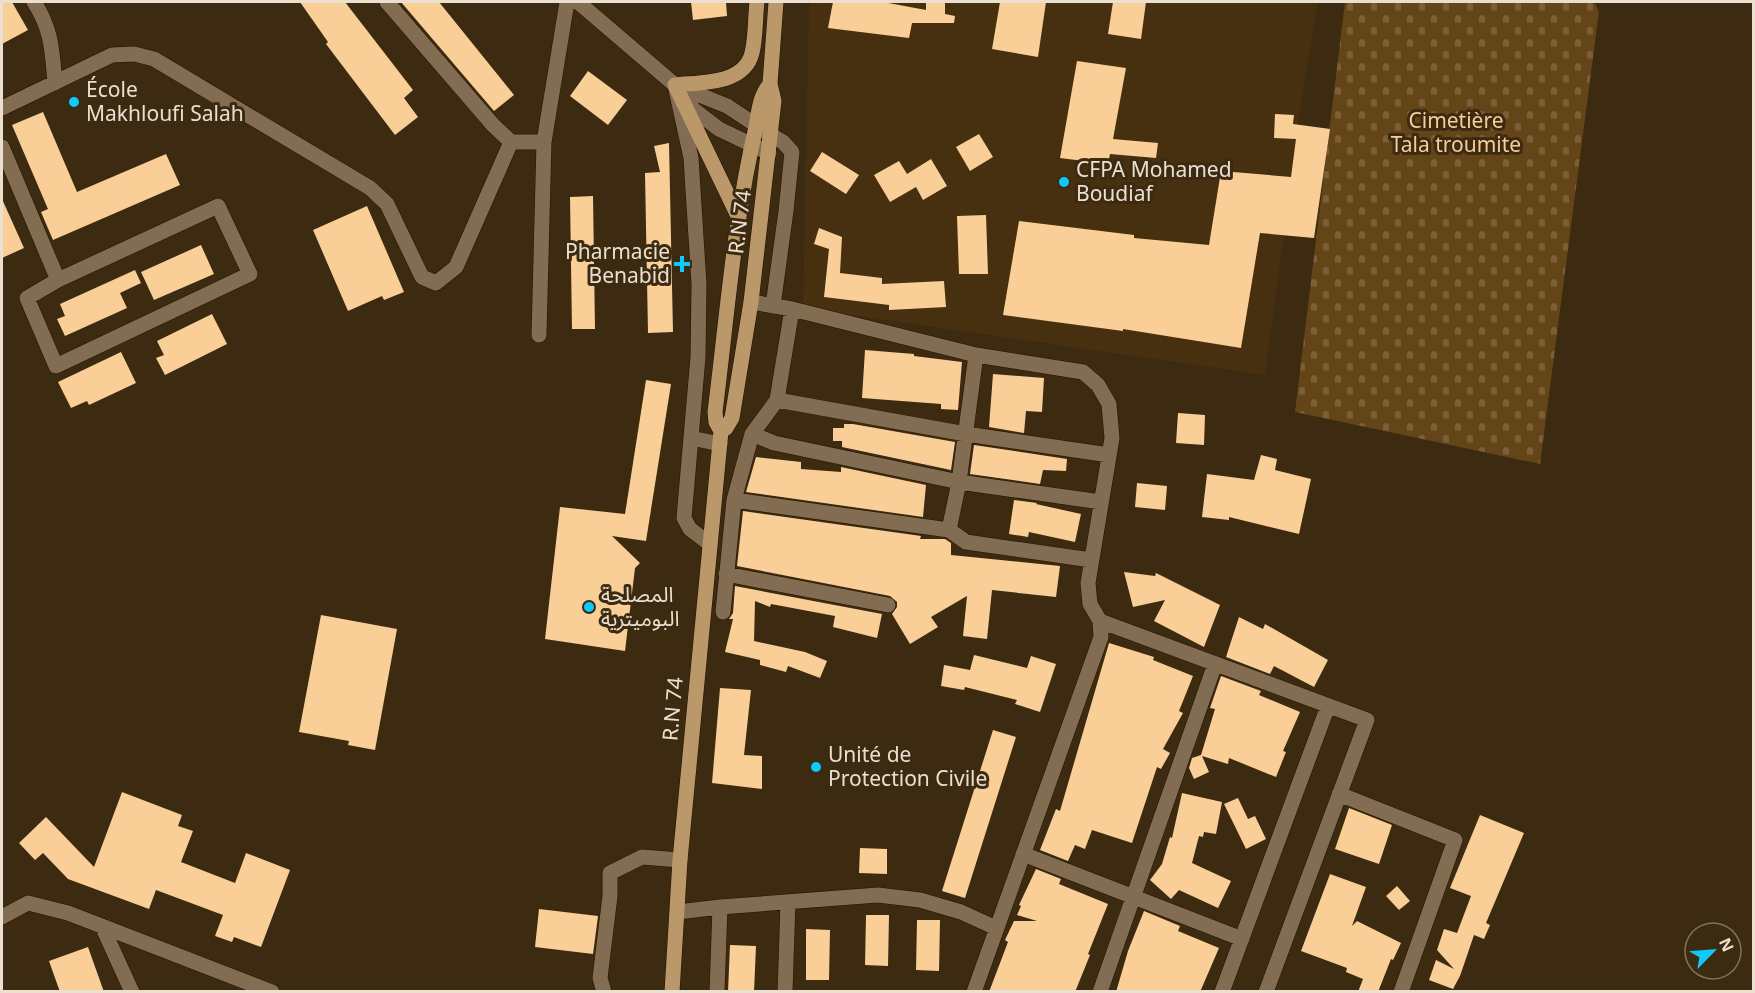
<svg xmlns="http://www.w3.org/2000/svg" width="1755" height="993" viewBox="0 0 1755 993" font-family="'Noto Sans','Noto Sans Arabic',sans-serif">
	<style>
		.built { fill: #46300f }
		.cemetery { fill: url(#cemetery-stones) }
		.building { fill: #facf97 }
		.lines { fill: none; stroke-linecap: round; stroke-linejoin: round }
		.minor-casing { stroke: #231200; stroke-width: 16 }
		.major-casing { stroke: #231200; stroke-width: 16 }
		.minor { stroke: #826d53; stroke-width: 15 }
		.major { stroke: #bb986a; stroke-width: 15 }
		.poi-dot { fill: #0ecafa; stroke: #3c2a11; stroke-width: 2 }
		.labels { text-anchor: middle; stroke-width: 6; stroke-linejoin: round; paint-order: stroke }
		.poi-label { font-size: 21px; fill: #ebdfd0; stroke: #3c2a11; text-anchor: start }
		.park-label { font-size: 21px; fill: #f7cd98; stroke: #3c2a11 }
		.street-label { font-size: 21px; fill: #ebdfd0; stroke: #3c2a11 }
	</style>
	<defs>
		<pattern id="cemetery-stones" width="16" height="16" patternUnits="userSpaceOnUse" patternTransform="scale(1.5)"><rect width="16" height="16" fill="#644518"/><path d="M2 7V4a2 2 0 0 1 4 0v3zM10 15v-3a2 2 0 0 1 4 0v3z" fill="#7a5f39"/></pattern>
	</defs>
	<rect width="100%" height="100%" fill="#3c2a11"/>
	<path class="built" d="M 809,2 L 1318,2 L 1298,124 L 1330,129 L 1314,238 L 1284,235 L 1265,375 L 803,308 Z"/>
	<path class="cemetery" d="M 1345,2 L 1594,2 L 1599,11 L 1540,464 L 1295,412 Z"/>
	<path class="building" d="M 2,2 L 12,2 L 28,30 L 2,44 Z
		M 300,2 L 345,2 L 413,90 L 404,98 L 418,117 L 395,135 L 326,44 L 328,42 Z
		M 401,2 L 439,2 L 514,95 L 494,111 Z
		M 691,2 L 726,2 L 727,16 L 693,20 Z
		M 833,2 L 883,2 L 926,10 L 926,2 L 945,2 L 945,14 L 955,16 L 954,23 L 912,23 L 909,38 L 828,28 Z
		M 1000,2 L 1046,2 L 1038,57 L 992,49 Z
		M 1113,2 L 1146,2 L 1141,39 L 1108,34 Z
		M 1077,61 L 1126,68 L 1113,139 L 1158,143 L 1156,158 L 1110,154 L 1108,164 L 1060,158 Z
		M 588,71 L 627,100 L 608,125 L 570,96 Z
		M 43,112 L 77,192 L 166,154 L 180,185 L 53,240 L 41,212 L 48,209 L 12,125 Z
		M 1275,114 L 1294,115 L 1293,124 L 1330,129 L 1314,238 L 1260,233 L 1241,348 L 1123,329 L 1123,331 L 1003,315 L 1019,221 L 1134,235 L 1134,238 L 1209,245 L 1221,171 L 1291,177 L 1296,139 L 1274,138 Z
		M 979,134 L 993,157 L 970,171 L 956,147 Z
		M 669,143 L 673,332 L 648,333 L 645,173 L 660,172 L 654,146 Z
		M 822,152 L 859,175 L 846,194 L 810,171 Z
		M 931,159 L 947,186 L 923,200 L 916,187 L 890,202 L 874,175 L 899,161 L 907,174 Z
		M 593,196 L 595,329 L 572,329 L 570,197 Z
		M 2,199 L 24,248 L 2,258 Z
		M 367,206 L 404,292 L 384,300 L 382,296 L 348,311 L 313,230 Z
		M 986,215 L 988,274 L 959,274 L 957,216 Z
		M 819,228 L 842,237 L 840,273 L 882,278 L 882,284 L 944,281 L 946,307 L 889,310 L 889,305 L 824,297 L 829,249 L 814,244 Z
		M 201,245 L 214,274 L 154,300 L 141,272 Z
		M 135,270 L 141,283 L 120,293 L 127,308 L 65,336 L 57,319 L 65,316 L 60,304 Z
		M 212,314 L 227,344 L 165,375 L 156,358 L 164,355 L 157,341 Z
		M 865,350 L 914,354 L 914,356 L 962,362 L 958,410 L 941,409 L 941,404 L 862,398 Z
		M 121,352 L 136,383 L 89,405 L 87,401 L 71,408 L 58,382 Z
		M 993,374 L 1044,378 L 1042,412 L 1026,411 L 1024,433 L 989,427 Z
		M 646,380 L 671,384 L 646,541 L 612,536 L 640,563 L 635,568 L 625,651 L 545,639 L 560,507 L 625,514 Z
		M 1178,413 L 1205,415 L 1204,445 L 1176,443 Z
		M 844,424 L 853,424 L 955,442 L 951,470 L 842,447 L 842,441 L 833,441 L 833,428 L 844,428 Z
		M 974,445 L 1067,459 L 1066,471 L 1043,470 L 1040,484 L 970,474 Z
		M 1261,455 L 1277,459 L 1275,470 L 1311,479 L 1299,534 L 1229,517 L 1229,520 L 1202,517 L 1207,474 L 1254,480 Z
		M 756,457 L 801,462 L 801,469 L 841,472 L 841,467 L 926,485 L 923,517 L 746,492 Z
		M 1137,483 L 1167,486 L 1165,510 L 1135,507 Z
		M 1014,500 L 1037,503 L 1036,504 L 1081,514 L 1075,542 L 1029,532 L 1028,537 L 1009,534 Z
		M 743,511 L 921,536 L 920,539 L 945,539 L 951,543 L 951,555 L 1060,566 L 1056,597 L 992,590 L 987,639 L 963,636 L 967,596 L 931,617 L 938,627 L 910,644 L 892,614 L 897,607 L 897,602 L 890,596 L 737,566 Z
		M 1124,572 L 1155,576 L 1156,573 L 1220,605 L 1204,647 L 1154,621 L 1165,600 L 1133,607 Z
		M 735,586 L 882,614 L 877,638 L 833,627 L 835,616 L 771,604 L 770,607 L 755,601 L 754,641 L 805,652 L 827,661 L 820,678 L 788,666 L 786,672 L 760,665 L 760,660 L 725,652 L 733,619 L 729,619 L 733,613 Z
		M 321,615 L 397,629 L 375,750 L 348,745 L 349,741 L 299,732 Z
		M 1239,617 L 1263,629 L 1265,624 L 1328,660 L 1314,687 L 1274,666 L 1270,674 L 1226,657 Z
		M 1109,643 L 1154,657 L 1153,660 L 1193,676 L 1179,711 L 1183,713 L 1163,749 L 1170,753 L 1161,769 L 1157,767 L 1132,843 L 1092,830 L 1085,849 L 1075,845 L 1068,861 L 1040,850 L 1056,809 L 1060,811 Z
		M 974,655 L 1027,668 L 1031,656 L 1056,664 L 1040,712 L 1015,704 L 1017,700 L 965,687 L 964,690 L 941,686 L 944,665 L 970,670 Z
		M 1221,676 L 1261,691 L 1259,695 L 1300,712 L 1283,751 L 1286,752 L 1276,777 L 1229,758 L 1228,764 L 1202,756 L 1209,772 L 1194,779 L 1189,768 L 1192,758 L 1201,755 L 1215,709 L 1210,708 Z
		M 720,688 L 751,690 L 744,755 L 762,756 L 762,789 L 712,783 Z
		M 993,730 L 1016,737 L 965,898 L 942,891 Z
		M 122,792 L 182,815 L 178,826 L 193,831 L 181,862 L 235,883 L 246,853 L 290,870 L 261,947 L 234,937 L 232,942 L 215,936 L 223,915 L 156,890 L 149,909 L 68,879 L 43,853 L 35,860 L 19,843 L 46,817 L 94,867 Z
		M 1182,793 L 1222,802 L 1216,834 L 1204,832 L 1203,837 L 1199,836 L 1192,863 L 1231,881 L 1218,908 L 1179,890 L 1171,899 L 1150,880 L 1162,864 L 1170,837 L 1172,838 Z
		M 1238,798 L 1248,819 L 1255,816 L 1266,839 L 1246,849 L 1224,804 Z
		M 1349,808 L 1392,825 L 1379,864 L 1335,849 Z
		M 1480,815 L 1524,833 L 1486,923 L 1490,925 L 1484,939 L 1474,935 L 1460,976 L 1453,989 L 1429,980 L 1436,960 L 1454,969 L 1437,950 L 1444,929 L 1457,933 L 1471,896 L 1450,888 Z
		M 860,848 L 887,849 L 887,874 L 859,873 Z
		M 1036,869 L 1061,879 L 1059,884 L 1108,904 L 1088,954 L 1090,955 L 1075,992 L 989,992 L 1008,942 L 1005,940 L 1014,921 L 1037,921 L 1017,915 L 1021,906 L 1019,905 Z
		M 1330,874 L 1366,887 L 1352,926 L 1357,921 L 1401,943 L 1393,960 L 1391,959 L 1378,992 L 1358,992 L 1363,979 L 1346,972 L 1347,968 L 1301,951 Z
		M 1397,886 L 1410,901 L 1399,910 L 1386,896 Z
		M 539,909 L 598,916 L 593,954 L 535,947 Z
		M 1144,911 L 1180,926 L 1178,931 L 1219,948 L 1200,992 L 1116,992 L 1128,951 Z
		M 866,915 L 889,915 L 888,966 L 865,965 Z
		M 917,920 L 940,920 L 939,971 L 916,970 Z
		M 806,929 L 830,930 L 829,980 L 806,980 Z
		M 730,945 L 756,946 L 754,992 L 728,992 Z
		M 88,947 L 104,992 L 60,992 L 49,961 Z"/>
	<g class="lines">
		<defs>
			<path id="minor" d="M 34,2 C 52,30 52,50 55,83
				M 387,2 L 493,125 L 511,142 L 544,142 L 567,2
				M 578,2 L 675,85 L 691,158 L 699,284 L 698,357 L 684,518 L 690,529 L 710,544
				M 2,108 L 112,55 L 134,54 L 154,59 L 370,188 L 387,204 L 422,277 L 436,283 L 456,267 L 511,142
				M 2,147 L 58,280
				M 769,153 L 719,129 L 694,110 L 675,85 L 727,106 L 771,135 L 783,142 L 792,152 L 786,211 L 773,306
				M 218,206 L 250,274 L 56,366 L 27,298 L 58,280 Z
				M 751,302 L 792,309 L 976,355 L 1083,372 L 1098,385 L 1109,404 L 1112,438 L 1088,583 L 1090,604 L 1100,621 L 1101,637 L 974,992
				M 792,309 L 777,400 L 752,434 L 774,443 L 959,482 L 1101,502
				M 539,335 L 544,142
				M 777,400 L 966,434 L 1109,455
				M 691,438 L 720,444
				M 734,500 L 949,530 L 966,542 L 1091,560
				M 949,530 L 959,482 L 976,355
				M 726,574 L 888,605
				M 723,612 L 734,500 L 752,434
				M 1100,621 L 1367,720 L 1266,992
				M 1339,794 L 1455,840 L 1401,992
				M 1023,854 L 1242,939
				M 678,912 L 720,907 L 878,895 L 920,900 L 961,912 L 996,928
				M 2,917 L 28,903 L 68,913 L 272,992
				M 102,926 L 132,992
				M 604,992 L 600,978 L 610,896 L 610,873 L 642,857 L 680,860
				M 717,992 L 720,907
				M 785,992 L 788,902
				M 1100,992 L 1215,664
				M 1222,992 L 1328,706"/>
			<path id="major" d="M 770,84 L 776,2
				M 739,218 L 675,85 C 701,82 744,85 752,53 C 756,37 755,18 757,2
				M 672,992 L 680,860 L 721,431 L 716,422 L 715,412 C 727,317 734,220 756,127 C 759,111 759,97 770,84 L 774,101 L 751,302 L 732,418 L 726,428 L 721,431"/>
		</defs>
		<use href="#minor" class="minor-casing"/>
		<use href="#major" class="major-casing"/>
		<use href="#minor" class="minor"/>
		<use href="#major" class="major"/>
	</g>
	<g class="poi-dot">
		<circle cx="74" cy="102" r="6"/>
		<circle cx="1064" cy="182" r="6"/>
		<path d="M679 255h6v6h6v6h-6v6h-6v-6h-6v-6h6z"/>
		<circle cx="589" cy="607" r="6"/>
		<circle cx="816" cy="767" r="6"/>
	</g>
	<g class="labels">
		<g class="poi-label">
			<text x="86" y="97">École<tspan x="86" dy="24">Makhloufi Salah</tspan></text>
			<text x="1076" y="177">CFPA Mohamed<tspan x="1076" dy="24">Boudiaf</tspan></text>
			<text x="670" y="259" text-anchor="end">Pharmacie<tspan x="670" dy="24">Benabid</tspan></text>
			<text x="601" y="602">المصلحة<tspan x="601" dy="24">البوميترية</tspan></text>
			<text x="828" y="762">Unité de<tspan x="828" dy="24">Protection Civile</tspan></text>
		</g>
		<g class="park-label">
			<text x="1456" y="128">Cimetière<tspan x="1456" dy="24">Tala troumite</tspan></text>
		</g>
		<g class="street-label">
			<text transform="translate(740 222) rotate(-83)" y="7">R.N 74</text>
			<text transform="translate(673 709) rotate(-85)" y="7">R.N 74</text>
		</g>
	</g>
	<rect width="1755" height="993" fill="none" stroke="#ebdfd0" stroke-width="6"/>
	<g transform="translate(1713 951) rotate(65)"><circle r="28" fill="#3c2a11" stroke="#82725d" stroke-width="1.5"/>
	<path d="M0-4.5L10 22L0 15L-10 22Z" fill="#0ecafa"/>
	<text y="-9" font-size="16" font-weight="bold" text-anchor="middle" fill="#ebdfd0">N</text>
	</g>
</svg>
